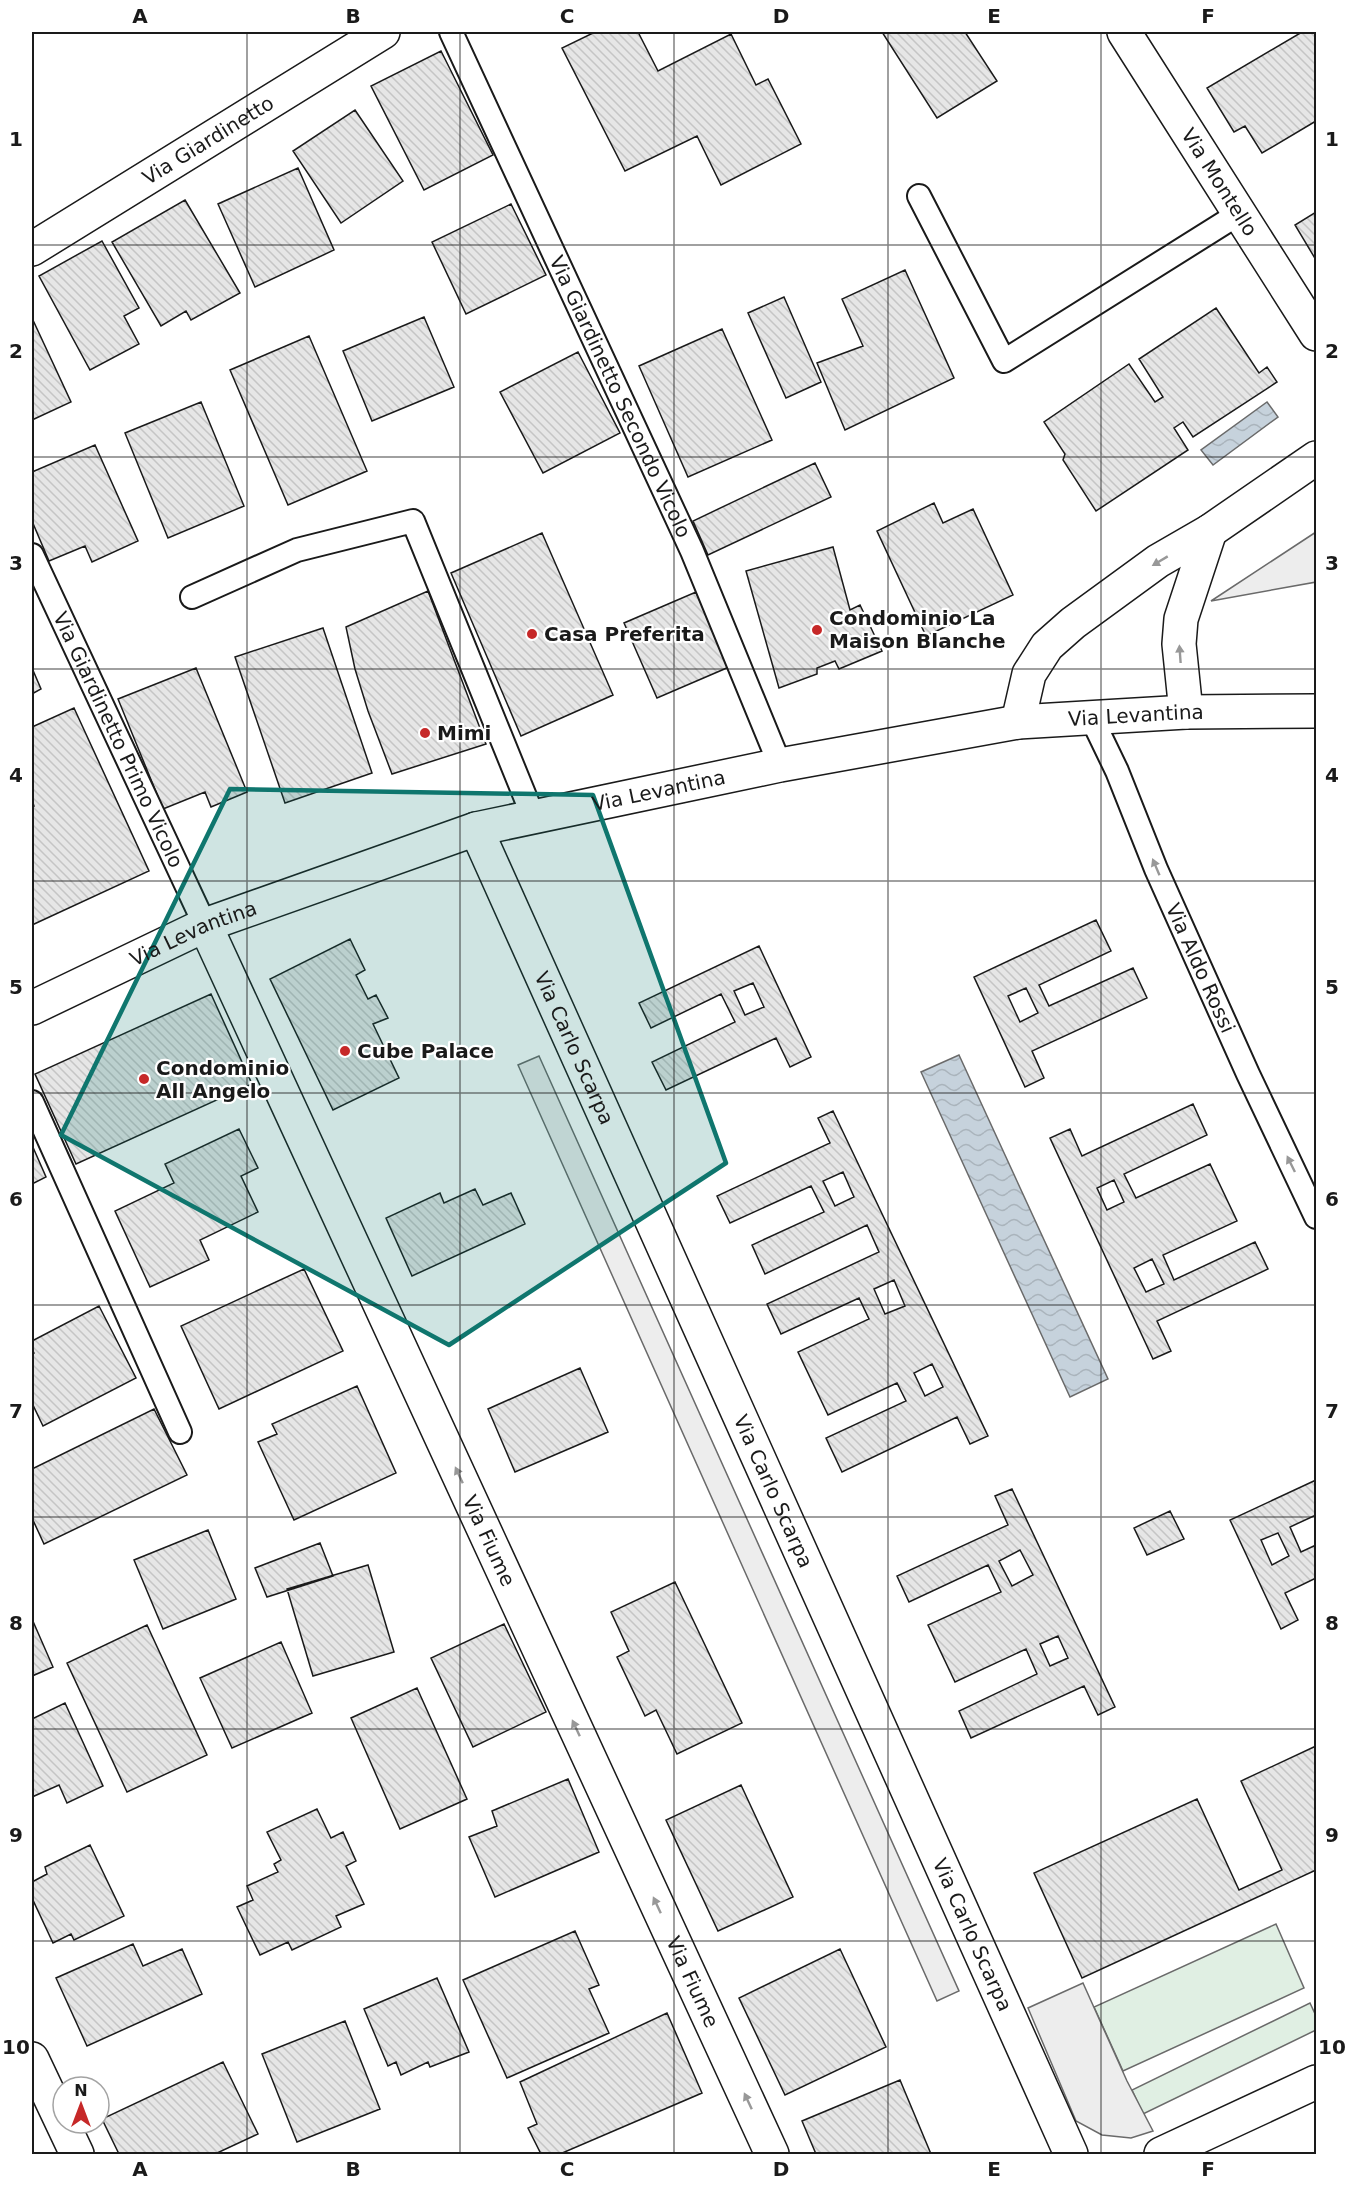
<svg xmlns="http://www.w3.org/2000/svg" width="1348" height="2186" viewBox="0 0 1348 2186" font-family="'DejaVu Sans',sans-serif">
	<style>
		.green { fill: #e0efe3; stroke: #6a6a6a; stroke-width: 1.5 }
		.parking { fill: #ededed; stroke: #6a6a6a; stroke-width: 1.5 }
		.water { fill: url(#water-waves); stroke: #6a6a6a; stroke-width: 1.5 }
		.building { fill: url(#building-back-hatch); stroke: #1a1a1a; stroke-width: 1.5; fill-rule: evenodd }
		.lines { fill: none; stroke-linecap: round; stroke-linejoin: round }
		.service-casing { stroke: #1a1a1a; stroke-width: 26 }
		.minor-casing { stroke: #1a1a1a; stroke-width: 36 }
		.tertiary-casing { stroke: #1a1a1a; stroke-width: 36 }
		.service { stroke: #fff; stroke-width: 22 }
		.minor { stroke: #fff; stroke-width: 33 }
		.tertiary { stroke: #fff; stroke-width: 33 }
		.oneway { fill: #989898 }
		.marked { fill: #0f766e; fill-opacity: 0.2; stroke: #0f766e; stroke-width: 4.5; stroke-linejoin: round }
		.grid { fill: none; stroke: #1a1a1a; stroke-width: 1.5; stroke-opacity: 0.55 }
		.poi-dot { fill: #c62828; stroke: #fff; stroke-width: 2 }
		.labels { text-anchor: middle; stroke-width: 4.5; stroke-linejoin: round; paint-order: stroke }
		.street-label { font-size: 20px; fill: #1a1a1a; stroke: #fff }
		.poi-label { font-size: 20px; font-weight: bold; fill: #1a1a1a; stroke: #fff; text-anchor: start }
		.neatline { fill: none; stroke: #1a1a1a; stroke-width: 2 }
		.grid-label { font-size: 20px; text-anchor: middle; font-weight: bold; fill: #1a1a1a }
	</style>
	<defs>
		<pattern id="water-waves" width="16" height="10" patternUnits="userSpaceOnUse" patternTransform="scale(1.5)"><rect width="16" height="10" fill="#c6d2dc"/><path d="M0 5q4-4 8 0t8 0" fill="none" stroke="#aab4bc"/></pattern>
		<pattern id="building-back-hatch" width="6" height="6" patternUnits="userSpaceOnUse" patternTransform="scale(1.5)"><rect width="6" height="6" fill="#e6e6e6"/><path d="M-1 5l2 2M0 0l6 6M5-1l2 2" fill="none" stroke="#c5c5c5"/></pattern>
	</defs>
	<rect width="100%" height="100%" fill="#fff"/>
	<path class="green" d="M 1276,1924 L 1304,1988 L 1123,2071 L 1094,2007 Z
		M 1310,2003 L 1316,2016 L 1316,2030 L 1143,2114 L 1132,2090 Z"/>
	<path class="parking" d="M 1316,532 L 1316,582 L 1211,601 Z
		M 539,1056 L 959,1991 L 937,2001 L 518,1065 Z
		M 1083,1983 L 1127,2081 L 1153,2131 L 1131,2138 L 1102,2135 L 1076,2121 L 1028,2008 Z"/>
	<path class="water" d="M 1267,402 L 1278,417 L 1213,465 L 1201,450 Z
		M 959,1055 L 1108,1379 L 1070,1397 L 921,1072 Z"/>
	<path class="building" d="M 595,32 L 638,32 L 658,71 L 731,34 L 756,85 L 768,79 L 801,144 L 721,185 L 697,136 L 625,171 L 562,48 Z
		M 882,32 L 965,32 L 997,81 L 937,118 Z
		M 1302,32 L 1316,32 L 1316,121 L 1262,153 L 1245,126 L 1234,132 L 1207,88 Z
		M 441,51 L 493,155 L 424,190 L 371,86 Z
		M 355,110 L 403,181 L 341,223 L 293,151 Z
		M 298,168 L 334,250 L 255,287 L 218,204 Z
		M 185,200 L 240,293 L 191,320 L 186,311 L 161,326 L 112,242 Z
		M 511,204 L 546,275 L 466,314 L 432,242 Z
		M 1316,212 L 1316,260 L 1295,225 Z
		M 102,241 L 139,308 L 124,316 L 139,344 L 90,370 L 39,276 Z
		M 905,270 L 954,378 L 845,430 L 817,363 L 863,346 L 842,299 Z
		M 784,297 L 821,382 L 786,398 L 748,313 Z
		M 1216,308 L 1259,373 L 1267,367 L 1277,382 L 1193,437 L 1183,422 L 1174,428 L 1188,450 L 1096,511 L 1063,460 L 1065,454 L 1044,422 L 1129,364 L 1155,402 L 1163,397 L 1139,359 Z
		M 424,317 L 454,387 L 372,421 L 343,351 Z
		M 32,318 L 71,402 L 32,420 Z
		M 722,329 L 772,440 L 688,477 L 639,366 Z
		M 309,336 L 367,471 L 288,505 L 230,370 Z
		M 578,352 L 620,433 L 543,473 L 500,392 Z
		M 201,402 L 244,506 L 168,538 L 125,433 Z
		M 95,445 L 138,541 L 92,562 L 85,546 L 49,561 L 32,521 L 32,472 Z
		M 815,463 L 831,497 L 708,555 L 693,521 Z
		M 934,503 L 943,523 L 973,509 L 1013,595 L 926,636 L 877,531 Z
		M 542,533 L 613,695 L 521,736 L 451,573 Z
		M 833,547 L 850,610 L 860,605 L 882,651 L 839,669 L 835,661 L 817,668 L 817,674 L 779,688 L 746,571 Z
		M 428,591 L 486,744 L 392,774 L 368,711 L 355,669 L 346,627 Z
		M 696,592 L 729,667 L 657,698 L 624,623 Z
		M 323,628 L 372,773 L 285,803 L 235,657 Z
		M 32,668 L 41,689 L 32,694 Z
		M 196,668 L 247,792 L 211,807 L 205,792 L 163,809 L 118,699 Z
		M 74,708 L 149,871 L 32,925 L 32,807 L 34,806 L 32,800 L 32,727 Z
		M 1096,920 L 1111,951 L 1039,985 L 1049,1006 L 1133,968 L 1147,998 L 1032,1051 L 1044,1078 L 1025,1087 L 974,977 ZM 1026,988 L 1038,1013 L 1020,1022 L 1008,996 Z
		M 350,939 L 365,970 L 356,975 L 368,999 L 376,995 L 388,1018 L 373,1024 L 399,1078 L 333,1110 L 270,979 Z
		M 759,946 L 811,1057 L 790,1067 L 776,1038 L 666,1090 L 652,1062 L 735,1022 L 721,994 L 651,1028 L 639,1003 ZM 753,983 L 764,1007 L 745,1015 L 734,991 Z
		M 211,994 L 252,1084 L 76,1164 L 35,1074 Z
		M 1193,1104 L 1207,1135 L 1124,1174 L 1136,1198 L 1210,1164 L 1237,1221 L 1163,1255 L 1174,1280 L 1255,1242 L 1268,1269 L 1157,1321 L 1171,1351 L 1153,1359 L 1050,1138 L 1070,1129 L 1082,1156 ZM 1114,1180 L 1124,1202 L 1107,1210 L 1097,1188 ZM 1152,1259 L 1164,1284 L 1146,1292 L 1134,1268 Z
		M 833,1111 L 988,1436 L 970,1444 L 957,1417 L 842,1472 L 826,1438 L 906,1401 L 897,1383 L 828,1415 L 798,1352 L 869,1319 L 859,1298 L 781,1334 L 767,1304 L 879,1252 L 867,1225 L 765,1274 L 752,1245 L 824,1212 L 811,1186 L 730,1223 L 717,1196 L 830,1143 L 818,1118 ZM 843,1172 L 854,1197 L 835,1206 L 823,1181 ZM 894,1280 L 905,1306 L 885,1314 L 874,1289 ZM 932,1364 L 943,1387 L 925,1396 L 914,1373 Z
		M 239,1129 L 258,1168 L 241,1176 L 258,1212 L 200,1240 L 209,1260 L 150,1287 L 115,1211 L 174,1183 L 165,1164 Z
		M 32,1145 L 46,1177 L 32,1184 Z
		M 475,1189 L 483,1205 L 511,1193 L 525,1224 L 412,1276 L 386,1218 L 440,1193 L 444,1203 Z
		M 304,1269 L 343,1351 L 219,1409 L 181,1326 Z
		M 99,1306 L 136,1378 L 43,1426 L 32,1403 L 32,1355 L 34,1353 L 32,1349 L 32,1341 Z
		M 580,1368 L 608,1432 L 515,1472 L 488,1409 Z
		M 357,1386 L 396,1473 L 294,1520 L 258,1442 L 277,1434 L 272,1424 Z
		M 154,1409 L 187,1475 L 44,1544 L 32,1518 L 32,1469 Z
		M 1316,1480 L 1316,1515 L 1290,1527 L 1301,1552 L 1316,1545 L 1316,1578 L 1285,1593 L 1298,1620 L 1281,1629 L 1230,1520 ZM 1278,1533 L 1289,1556 L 1272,1565 L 1261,1540 Z
		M 1012,1489 L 1115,1707 L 1098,1715 L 1084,1686 L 971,1738 L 959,1711 L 1037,1674 L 1026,1649 L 955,1682 L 928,1625 L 1001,1592 L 988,1565 L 909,1602 L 897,1576 L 1008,1525 L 995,1496 ZM 1020,1550 L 1033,1575 L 1012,1586 L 999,1561 ZM 1058,1636 L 1068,1658 L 1050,1666 L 1040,1644 Z
		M 1170,1511 L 1184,1539 L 1147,1555 L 1134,1528 Z
		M 208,1530 L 236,1599 L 163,1629 L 134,1560 Z
		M 320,1543 L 333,1576 L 267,1597 L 255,1568 Z
		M 368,1565 L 394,1652 L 313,1676 L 287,1589 Z
		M 675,1582 L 742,1723 L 677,1754 L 656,1710 L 645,1716 L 617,1657 L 629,1651 L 611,1612 Z
		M 32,1619 L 53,1667 L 32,1676 Z
		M 504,1624 L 546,1712 L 473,1747 L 431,1658 Z
		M 147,1625 L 207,1755 L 127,1792 L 67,1663 Z
		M 281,1642 L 312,1713 L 232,1748 L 200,1678 Z
		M 417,1688 L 467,1799 L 400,1829 L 351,1718 Z
		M 65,1703 L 103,1786 L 67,1803 L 59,1785 L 32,1797 L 32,1719 Z
		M 1316,1746 L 1316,1870 L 1082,1978 L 1034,1873 L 1197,1799 L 1239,1890 L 1282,1870 L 1241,1781 Z
		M 568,1779 L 599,1852 L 495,1897 L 469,1837 L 497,1826 L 492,1811 Z
		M 741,1785 L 793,1897 L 718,1931 L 666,1820 Z
		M 317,1809 L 331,1838 L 343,1832 L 356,1861 L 346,1866 L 364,1904 L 336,1916 L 341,1927 L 292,1950 L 288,1942 L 260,1955 L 237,1907 L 253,1900 L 247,1886 L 278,1872 L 274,1864 L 281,1860 L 267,1832 Z
		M 90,1845 L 124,1916 L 74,1940 L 71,1934 L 53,1943 L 32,1898 L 32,1882 L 47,1874 L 45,1867 Z
		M 575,1931 L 599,1985 L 589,1989 L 609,2033 L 507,2078 L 463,1980 Z
		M 133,1944 L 143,1966 L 182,1949 L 202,1994 L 87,2046 L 56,1978 Z
		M 840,1949 L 886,2047 L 785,2095 L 739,1998 Z
		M 437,1978 L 469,2052 L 430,2067 L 428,2062 L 401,2075 L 396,2062 L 388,2066 L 364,2009 Z
		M 667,2013 L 702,2093 L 560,2154 L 541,2154 L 528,2128 L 537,2124 L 520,2082 Z
		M 345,2021 L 380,2109 L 297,2142 L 262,2054 Z
		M 223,2062 L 258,2134 L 215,2154 L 119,2154 L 102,2119 Z
		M 900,2080 L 931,2154 L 816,2154 L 802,2121 Z"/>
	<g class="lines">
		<defs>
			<g id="service">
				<path id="s1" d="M 451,32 L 692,551 L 780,765"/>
				<path d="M 919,196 L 1004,361 L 1240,213"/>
				<path id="s2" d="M 32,555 L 205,925"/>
				<path d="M 192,597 L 297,550 L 413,521 L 533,816"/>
				<path id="s3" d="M 1091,717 L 1117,771 L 1156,869 L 1248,1074 L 1316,1217"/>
				<path d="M 32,1102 L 180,1432"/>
			</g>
			<g id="minor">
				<path id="s4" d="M 1124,32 L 1316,334"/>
				<path id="s5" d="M 32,249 L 383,32"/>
				<path d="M 1186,712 L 1179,644 L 1181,619 L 1210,531"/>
				<path d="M 1018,722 L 1029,674 L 1047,646 L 1073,623 L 1158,561 L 1210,531 L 1316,458"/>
				<path id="s6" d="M 476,829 L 1071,2154"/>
				<path id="s7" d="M 205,925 L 772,2154"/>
				<path d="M 32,2059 L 77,2154"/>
				<path d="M 1161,2154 L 1316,2082"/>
			</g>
			<g id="tertiary">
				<path id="s8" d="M 32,1008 L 205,925 L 476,829 L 780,765 L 1018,722 L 1186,712 L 1316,711"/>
			</g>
		</defs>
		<use href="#service" class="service-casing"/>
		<use href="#minor" class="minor-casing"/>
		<use href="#tertiary" class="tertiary-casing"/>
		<use href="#service" class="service"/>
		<use href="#minor" class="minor"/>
		<use href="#tertiary" class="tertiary"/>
	</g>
	<defs><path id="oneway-solid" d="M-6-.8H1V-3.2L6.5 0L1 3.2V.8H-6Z" transform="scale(1.5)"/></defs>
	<g class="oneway">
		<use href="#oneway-solid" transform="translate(1160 561) rotate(149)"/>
		<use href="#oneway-solid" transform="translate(1180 654) rotate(-94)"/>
		<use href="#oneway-solid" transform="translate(1156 867) rotate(-113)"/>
		<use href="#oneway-solid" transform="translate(1291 1164) rotate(-116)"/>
		<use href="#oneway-solid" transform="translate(459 1475) rotate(-115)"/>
		<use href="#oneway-solid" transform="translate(576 1728) rotate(-115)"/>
		<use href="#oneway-solid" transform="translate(657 1905) rotate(-115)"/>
		<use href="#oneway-solid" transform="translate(748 2101) rotate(-115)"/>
	</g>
	<path class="marked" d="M 230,789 L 593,795 L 726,1163 L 449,1345 L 61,1135 Z"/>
	<path class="grid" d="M 247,32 L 247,2154M 460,32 L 460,2154M 674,32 L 674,2154M 888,32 L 888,2154M 1101,32 L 1101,2154M 32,245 L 1316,245M 32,457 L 1316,457M 32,669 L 1316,669M 32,881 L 1316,881M 32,1093 L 1316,1093M 32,1305 L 1316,1305M 32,1517 L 1316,1517M 32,1729 L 1316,1729M 32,1941 L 1316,1941"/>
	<g class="poi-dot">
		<circle cx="817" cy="630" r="6"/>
		<circle cx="532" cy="634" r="6"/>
		<circle cx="425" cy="733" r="6"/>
		<circle cx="345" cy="1051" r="6"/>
		<circle cx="144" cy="1079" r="6"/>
	</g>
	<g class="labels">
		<g class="street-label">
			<text dy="7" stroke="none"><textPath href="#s5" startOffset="207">Via Giardinetto</textPath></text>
			<text dy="7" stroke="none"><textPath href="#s4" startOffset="178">Via Montello</textPath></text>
			<text dy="7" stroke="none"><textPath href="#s1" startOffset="402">Via Giardinetto Secondo Vicolo</textPath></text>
			<text dy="7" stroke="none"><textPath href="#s8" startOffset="1150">Via Levantina</textPath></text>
			<text dy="7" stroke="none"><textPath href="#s2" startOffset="204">Via Giardinetto Primo Vicolo</textPath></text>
			<text dy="7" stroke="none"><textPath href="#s8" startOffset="666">Via Levantina</textPath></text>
			<text dy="7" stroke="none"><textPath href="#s8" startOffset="178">Via Levantina</textPath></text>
			<text dy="7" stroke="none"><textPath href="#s3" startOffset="274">Via Aldo Rossi</textPath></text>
			<text dy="7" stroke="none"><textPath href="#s6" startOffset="240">Via Carlo Scarpa</textPath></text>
			<text dy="7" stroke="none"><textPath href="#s6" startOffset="726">Via Carlo Scarpa</textPath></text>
			<text dy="7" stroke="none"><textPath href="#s7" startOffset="678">Via Fiume</textPath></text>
			<text dy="7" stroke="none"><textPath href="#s6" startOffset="1212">Via Carlo Scarpa</textPath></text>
			<text dy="7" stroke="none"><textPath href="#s7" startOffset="1164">Via Fiume</textPath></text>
		</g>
		<g class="poi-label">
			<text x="829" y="625">Condominio La<tspan x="829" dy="23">Maison Blanche</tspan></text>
			<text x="544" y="641">Casa Preferita</text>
			<text x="437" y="740">Mimi</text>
			<text x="357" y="1058">Cube Palace</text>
			<text x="156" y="1075">Condominio<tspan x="156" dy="23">All Angelo</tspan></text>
		</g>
	</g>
	<rect width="1348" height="2186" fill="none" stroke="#ffffff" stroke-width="66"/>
	<g transform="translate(81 2105)"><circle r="28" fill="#ffffff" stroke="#a3a3a3" stroke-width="1.5"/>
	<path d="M0-4.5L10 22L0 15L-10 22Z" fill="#c62828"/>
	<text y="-9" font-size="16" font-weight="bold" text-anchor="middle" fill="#1a1a1a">N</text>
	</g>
	<rect x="33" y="33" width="1282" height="2120" class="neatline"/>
	<g class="grid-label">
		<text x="140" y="23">A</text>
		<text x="353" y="23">B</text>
		<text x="567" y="23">C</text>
		<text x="781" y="23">D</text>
		<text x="994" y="23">E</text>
		<text x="1208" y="23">F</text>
		<text x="16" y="146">1</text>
		<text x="1332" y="146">1</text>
		<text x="16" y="358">2</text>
		<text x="1332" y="358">2</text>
		<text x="16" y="570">3</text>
		<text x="1332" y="570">3</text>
		<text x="16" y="782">4</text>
		<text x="1332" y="782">4</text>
		<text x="16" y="994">5</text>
		<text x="1332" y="994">5</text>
		<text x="16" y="1206">6</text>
		<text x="1332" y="1206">6</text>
		<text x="16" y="1418">7</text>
		<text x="1332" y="1418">7</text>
		<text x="16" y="1630">8</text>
		<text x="1332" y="1630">8</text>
		<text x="16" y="1842">9</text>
		<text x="1332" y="1842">9</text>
		<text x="16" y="2054">10</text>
		<text x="1332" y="2054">10</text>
		<text x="140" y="2176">A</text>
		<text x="353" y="2176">B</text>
		<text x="567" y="2176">C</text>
		<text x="781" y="2176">D</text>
		<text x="994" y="2176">E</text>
		<text x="1208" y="2176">F</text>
	</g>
</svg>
